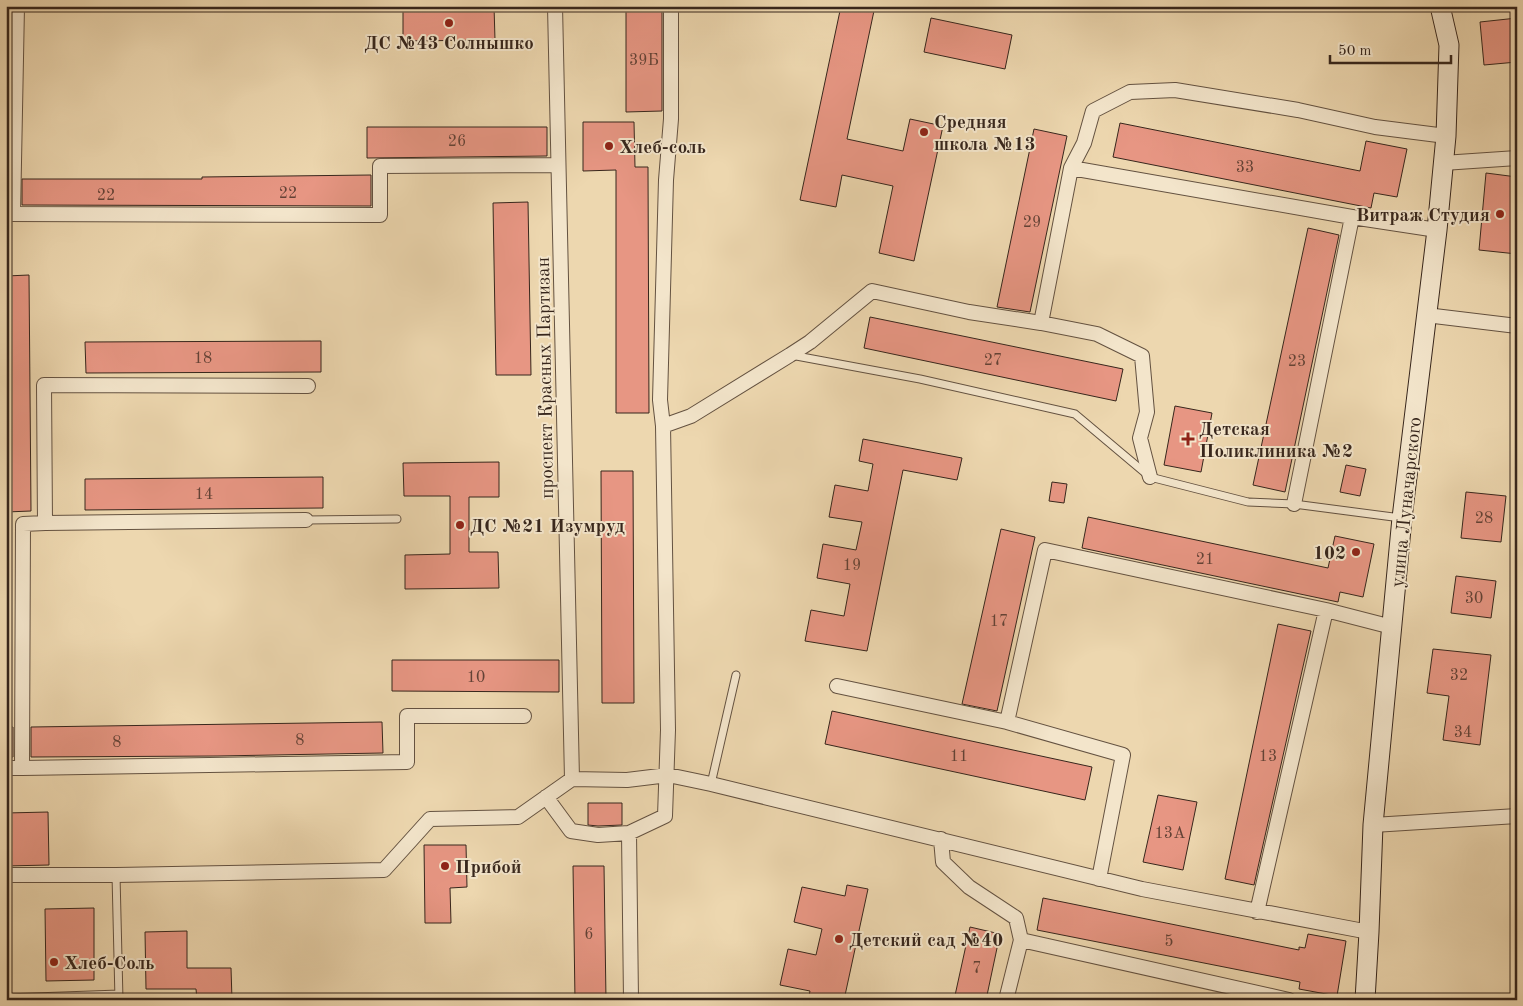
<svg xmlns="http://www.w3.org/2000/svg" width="1523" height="1006" viewBox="0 0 1523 1006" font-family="'Old Standard TT',serif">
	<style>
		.building { fill: #e79683; stroke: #37261c }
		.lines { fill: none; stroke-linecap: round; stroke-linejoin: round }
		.lane-casing { stroke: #645241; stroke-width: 9 }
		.street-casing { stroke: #645241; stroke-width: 16 }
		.secondary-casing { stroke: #37261c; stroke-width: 21 }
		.lane { stroke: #f3e5cb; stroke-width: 7 }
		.street { stroke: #f3e5cb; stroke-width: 14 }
		.secondary { stroke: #f3e5cb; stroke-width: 19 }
		.poi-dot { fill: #8f2418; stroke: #f3e5cb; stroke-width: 2 }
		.labels { text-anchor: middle; stroke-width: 4; stroke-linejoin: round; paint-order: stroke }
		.number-label { font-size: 16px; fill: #634236 }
		.poi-label { font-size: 19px; font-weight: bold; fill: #37261c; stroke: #f3e5cb; text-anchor: start }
		.street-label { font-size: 19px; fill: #37261c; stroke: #f3e5cb }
	</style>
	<rect width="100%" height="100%" fill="#edd7af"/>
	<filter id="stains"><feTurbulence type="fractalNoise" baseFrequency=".004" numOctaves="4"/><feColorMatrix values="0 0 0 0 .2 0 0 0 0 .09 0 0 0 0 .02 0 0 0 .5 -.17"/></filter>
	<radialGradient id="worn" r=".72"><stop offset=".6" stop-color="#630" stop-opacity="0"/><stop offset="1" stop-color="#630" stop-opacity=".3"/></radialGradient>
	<path class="building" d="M 494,6 L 495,40 L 403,41 L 403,7 Z
		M 626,6 L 662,6 L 662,111 L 626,112 Z
		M 841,6 L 875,6 L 847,139 L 903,151 L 910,119 L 943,126 L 914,261 L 879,253 L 893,186 L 842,175 L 836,207 L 800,200 Z
		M 931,18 L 1012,35 L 1005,69 L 924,52 Z
		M 1517,18 L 1517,62 L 1484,65 L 1480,22 Z
		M 583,122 L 634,122 L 635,167 L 648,167 L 649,413 L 616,413 L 616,170 L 583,171 Z
		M 1120,123 L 1360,171 L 1366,141 L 1407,149 L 1397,197 L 1374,193 L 1371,208 L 1113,157 Z
		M 367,127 L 547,127 L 547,156 L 367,158 Z
		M 1034,129 L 1067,136 L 1030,312 L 997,307 Z
		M 1486,173 L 1517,177 L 1517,254 L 1479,250 Z
		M 371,175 L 371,206 L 22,205 L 22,179 L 202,179 L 202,177 Z
		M 528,202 L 531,375 L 496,375 L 493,203 Z
		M 1308,228 L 1339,235 L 1285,492 L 1253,485 Z
		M 29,275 L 31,511 L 6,512 L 6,276 Z
		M 870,317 L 1123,369 L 1116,401 L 864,348 Z
		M 321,341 L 321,372 L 86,373 L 85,342 Z
		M 1175,406 L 1212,413 L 1201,472 L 1164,465 Z
		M 863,439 L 962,458 L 957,480 L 903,470 L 867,651 L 805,641 L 811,610 L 844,616 L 850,584 L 817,578 L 823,544 L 856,550 L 862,522 L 829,517 L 835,485 L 868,491 L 873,464 L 859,461 Z
		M 499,462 L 499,497 L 469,497 L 469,552 L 498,552 L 499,588 L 405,589 L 405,555 L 450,554 L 450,496 L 404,496 L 403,463 Z
		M 1346,465 L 1366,469 L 1360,496 L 1340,492 Z
		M 601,471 L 633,471 L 634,703 L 602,703 Z
		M 323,477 L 323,508 L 85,510 L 85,479 Z
		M 1052,482 L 1067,484 L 1064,503 L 1049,501 Z
		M 1466,492 L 1506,496 L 1501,542 L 1461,538 Z
		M 1088,517 L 1328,568 L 1335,536 L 1374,544 L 1363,597 L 1340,592 L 1338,602 L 1082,548 Z
		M 1001,529 L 1035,537 L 997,711 L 962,704 Z
		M 1456,576 L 1496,581 L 1491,618 L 1451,613 Z
		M 1278,624 L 1311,631 L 1254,885 L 1225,879 Z
		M 1433,649 L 1491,655 L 1480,745 L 1443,740 L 1449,696 L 1427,693 Z
		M 392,660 L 559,660 L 559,692 L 392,691 Z
		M 832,711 L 1092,767 L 1085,800 L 825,744 Z
		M 382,722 L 383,753 L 218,756 L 31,757 L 31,727 Z
		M 6,727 L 13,727 L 13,757 L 6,757 Z
		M 1158,795 L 1197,802 L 1183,870 L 1143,862 Z
		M 588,803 L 622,803 L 622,825 L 598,826 L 588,825 Z
		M 48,812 L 49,865 L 6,866 L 6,813 Z
		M 424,845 L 466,845 L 467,887 L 450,888 L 451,923 L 425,923 Z
		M 573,866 L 604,866 L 606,1000 L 575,1000 Z
		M 847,885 L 868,889 L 844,1000 L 808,1000 L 810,991 L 780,985 L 788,949 L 816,955 L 822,929 L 794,922 L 802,887 L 845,896 Z
		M 1043,898 L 1299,950 L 1299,947 L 1305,948 L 1308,934 L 1346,941 L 1337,996 L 1299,989 L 1300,982 L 1037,930 Z
		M 94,908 L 94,980 L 46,981 L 45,909 Z
		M 970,927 L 1000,934 L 986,1000 L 954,1000 Z
		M 187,931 L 187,968 L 231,968 L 232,1000 L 197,1000 L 196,989 L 146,989 L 145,932 Z"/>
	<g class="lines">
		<defs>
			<path id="lane" d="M 791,355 L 920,379 L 1075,414 L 1150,477 L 1248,502 L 1294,504 L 1401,518
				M 306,520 L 397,519
				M 711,784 L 736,675
				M 116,875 L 119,1000
				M 6,998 L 119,994"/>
			<path id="street" d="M 555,6 L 572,779
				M 1443,163 L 1517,158
				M 1071,168 L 1084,143 L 1093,111 L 1130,92 L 1175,90 L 1298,110 L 1375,127 L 1446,136
				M 6,214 L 380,215 L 380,166 L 558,165
				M 13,214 L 17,6
				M 1426,315 L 1517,326
				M 1041,323 L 1097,334 L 1142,356 L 1147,412 L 1140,438 L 1150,477
				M 663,426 L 691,416 L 790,355 L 810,342 L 872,291 L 969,312 L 1041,323 L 1071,168 L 1352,217 L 1437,230
				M 1294,504 L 1352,217
				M 306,520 L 45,523 L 44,385 L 308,386
				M 837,686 L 1007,722 L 1123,755 L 1099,879
				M 1007,722 L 1045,550 L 1326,610 L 1392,627
				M 6,768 L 22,768 L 23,524 L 45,523
				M 22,768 L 407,762 L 407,716 L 524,716
				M 546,797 L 571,831 L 598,835 L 629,833 L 665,816 L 668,730 L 663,426 L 660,400 L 666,180 L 671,119 L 671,6
				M 1373,825 L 1517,816
				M 629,833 L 631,1000
				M 941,839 L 943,862 L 969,887 L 1016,918 L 1021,940 L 1006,1000
				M 6,875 L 116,875 L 384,870 L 430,819 L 518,817 L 572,779 L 627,780 L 668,775 L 711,784 L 1142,889 L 1369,932
				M 1257,912 L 1326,610
				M 1021,940 L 1289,1000"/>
			<path id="secondary" d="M 1365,1000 L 1369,932 L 1373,825 L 1402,518 L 1437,230 L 1446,136 L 1449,45 L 1440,6"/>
		</defs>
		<use href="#lane" class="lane-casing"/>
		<use href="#street" class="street-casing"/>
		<use href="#secondary" class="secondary-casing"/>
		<use href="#lane" class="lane"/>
		<use href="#street" class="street"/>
		<use href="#secondary" class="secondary"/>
	</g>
	<g class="poi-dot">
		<circle cx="449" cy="23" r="5"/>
		<circle cx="924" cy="132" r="5"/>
		<circle cx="609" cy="146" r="5"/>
		<circle cx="1500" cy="214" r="5"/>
		<path d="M1185.5 431.5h5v5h5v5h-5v5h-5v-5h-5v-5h5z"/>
		<circle cx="460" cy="525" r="5"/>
		<circle cx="1356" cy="552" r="5"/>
		<circle cx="445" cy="866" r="5"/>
		<circle cx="839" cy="939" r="5"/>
		<circle cx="54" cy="962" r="5"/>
	</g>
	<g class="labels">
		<g class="number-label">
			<text x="644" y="65">39Б</text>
			<text x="457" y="146">26</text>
			<text x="1245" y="172">33</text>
			<text x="288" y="198">22</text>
			<text x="106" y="200">22</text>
			<text x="1032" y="227">29</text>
			<text x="203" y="363">18</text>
			<text x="993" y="365">27</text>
			<text x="1297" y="366">23</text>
			<text x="204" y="499">14</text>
			<text x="1484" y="523">28</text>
			<text x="1205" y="564">21</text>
			<text x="852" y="570">19</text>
			<text x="1474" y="603">30</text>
			<text x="999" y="626">17</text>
			<text x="1459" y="680">32</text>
			<text x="476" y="682">10</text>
			<text x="1463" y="737">34</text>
			<text x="300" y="745">8</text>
			<text x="117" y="747">8</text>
			<text x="959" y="761">11</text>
			<text x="1268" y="761">13</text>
			<text x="1170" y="838">13А</text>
			<text x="589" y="939">6</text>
			<text x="1169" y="946">5</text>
			<text x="977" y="973">7</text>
		</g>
		<g class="poi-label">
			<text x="449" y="49" text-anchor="middle">ДС №43 Солнышко</text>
			<text x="934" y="128">Средняя<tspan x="934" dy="22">школа №13</tspan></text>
			<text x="619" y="153">Хлеб-соль</text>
			<text x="1490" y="221" text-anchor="end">Витраж Студия</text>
			<text x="1199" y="435">Детская<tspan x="1199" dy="22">Поликлиника №2</tspan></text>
			<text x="470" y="532">ДС №21 Изумруд</text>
			<text x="1346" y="559" text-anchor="end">102</text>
			<text x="455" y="873">Прибой</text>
			<text x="849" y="946">Детский сад №40</text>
			<text x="64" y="969">Хлеб-Соль</text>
		</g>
		<g class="street-label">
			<text transform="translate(544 378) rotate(-91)" y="7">проспект Красных Партизан</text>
			<text transform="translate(1405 502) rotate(-84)" y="7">улица Луначарского</text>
		</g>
	</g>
	<rect width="1523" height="1006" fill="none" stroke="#edd7af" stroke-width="25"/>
	<rect x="8" y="8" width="1508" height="991" fill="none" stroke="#37261c" stroke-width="2.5"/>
	<rect x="12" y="12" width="1498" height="981" fill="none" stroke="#37261c"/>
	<path d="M1330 55v8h121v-8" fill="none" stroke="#37261c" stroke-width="2.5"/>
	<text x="1338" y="55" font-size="15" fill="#37261c" stroke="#f3e5cb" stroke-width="4" paint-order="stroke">50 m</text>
	<rect width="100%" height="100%" filter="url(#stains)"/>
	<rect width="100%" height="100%" fill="url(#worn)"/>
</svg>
